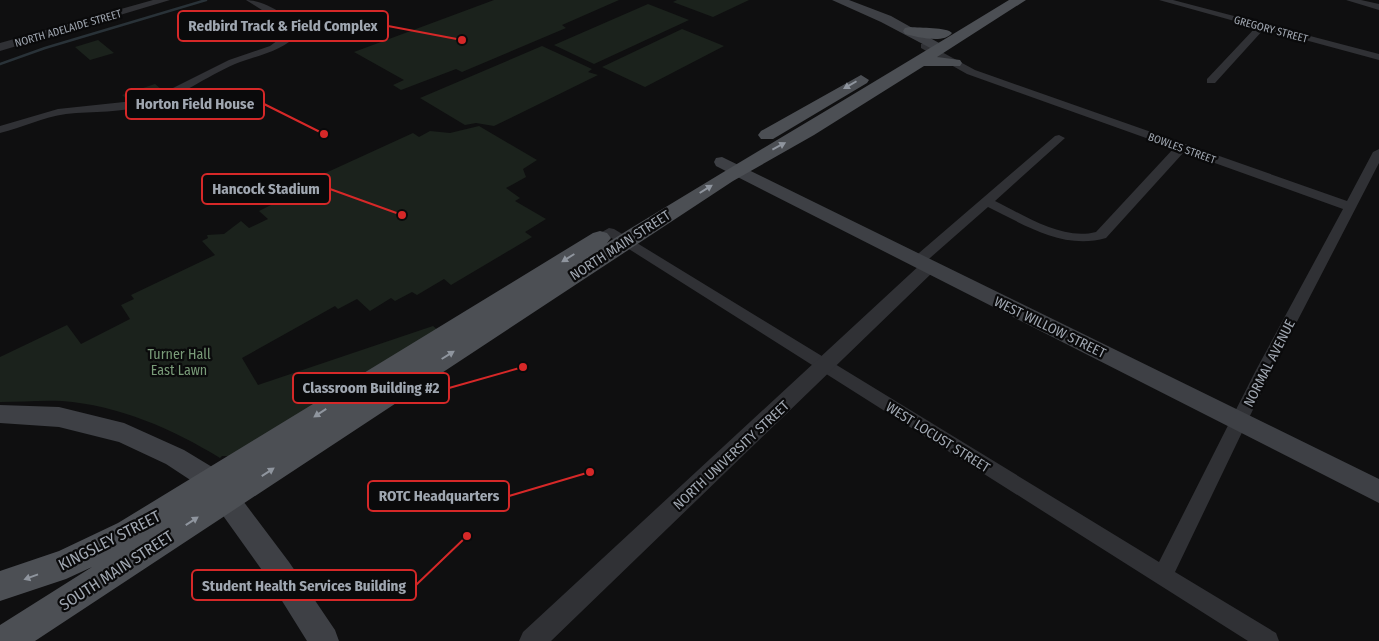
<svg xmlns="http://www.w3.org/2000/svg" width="1379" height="641" viewBox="0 0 1379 641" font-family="'Fira Sans Condensed',sans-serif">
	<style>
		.green { fill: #1b221c }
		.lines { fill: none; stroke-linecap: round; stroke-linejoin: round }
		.stream { stroke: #293238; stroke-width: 2.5 }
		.minor { fill: #303135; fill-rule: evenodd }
		.tertiary { fill: #303135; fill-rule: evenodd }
		.secondary { fill: #3e4045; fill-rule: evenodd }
		.primary { fill: #4c4f54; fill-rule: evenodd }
		.oneway { fill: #8f959e }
		.labels { text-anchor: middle; stroke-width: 4.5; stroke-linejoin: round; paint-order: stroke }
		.far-street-label { font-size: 11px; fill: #a0a7b1; stroke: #0a0a0b }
		.street-label { font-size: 14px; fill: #a0a7b1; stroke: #0a0a0b }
		.park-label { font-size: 14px; fill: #799b78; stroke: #0a0a0b }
		.near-street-label { font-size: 16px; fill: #a0a7b1; stroke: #0a0a0b }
		.leader { fill: none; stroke: #d62828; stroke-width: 2 }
		.callout-dot { fill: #d62828; stroke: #0a0a0b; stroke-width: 2 }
		.callout { fill: #0a0a0b; stroke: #d62828; stroke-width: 2 }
		.callout-label { font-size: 15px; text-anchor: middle; font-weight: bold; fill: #a0a7b1 }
	</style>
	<rect width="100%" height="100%" fill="#0f0f10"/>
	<path class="green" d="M 494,0 L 619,0 L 562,25 L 566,28 L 462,72 L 456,69 L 401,90 L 393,85 L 404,80 L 354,52 Z
		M 677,0 L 749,0 L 713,17 L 673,2 Z
		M 648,4 L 689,20 L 594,64 L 554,45 Z
		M 682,29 L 724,46 L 645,87 L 602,67 Z
		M 98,40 L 114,53 L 90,60 L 75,47 Z
		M 542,46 L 592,69 L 588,72 L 598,75 L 494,126 L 476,123 L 465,125 L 420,98 Z
		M 155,84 L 161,89 L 129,101 L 122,95 Z
		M 479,126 L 537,160 L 523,169 L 526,177 L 506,188 L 520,198 L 515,201 L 546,219 L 525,232 L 532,237 L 451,285 L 444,279 L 417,295 L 412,292 L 395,301 L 391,298 L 370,311 L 357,299 L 338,309 L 335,306 L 242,358 L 258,385 L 433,326 L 439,331 L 229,456 L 222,456 L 220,458 C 173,429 118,405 62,401 C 41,400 20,402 0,402 L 0,357 L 67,325 L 81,344 L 130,319 L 121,305 L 134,299 L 131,295 L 215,255 L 202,241 L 208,238 L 207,235 L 224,234 L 241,221 L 249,228 L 268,219 L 259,211 L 289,196 L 284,192 L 413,133 L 419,137 L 430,131 L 450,133 Z"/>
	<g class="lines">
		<path class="stream" d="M 0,64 L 45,48 L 206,0"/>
		<path class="minor" d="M 246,0 C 262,0 294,16 299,33 C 283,52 257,55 235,64 C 205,77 180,97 149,105 C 122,113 93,111 66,114 C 43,117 22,128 0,133 L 0,126 L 58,109 L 143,100 L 165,92 L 229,60 L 270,46 L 289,32 L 284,24 Z
			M 1159,0 L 1173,0 L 1379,54 L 1379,60 L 1264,29 L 1215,83 L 1207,83 L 1207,79 L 1256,27 Z
			M 1346,0 L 1361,0 L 1379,4 L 1379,10 Z
			M 921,44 L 927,44 L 975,70 L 1347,201 L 1373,152 L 1379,149 L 1379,163 L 1272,370 L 1175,572 L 1276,633 L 1279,641 L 1248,641 L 602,232 L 609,228 L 614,229 L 1159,562 L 1256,370 L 1343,209 L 1184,152 L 1106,238 C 1063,250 1025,225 988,207 L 922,265 L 912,265 L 910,262 L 912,259 L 1055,136 L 1059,135 L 1065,138 L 995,201 C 1024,215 1062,241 1096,232 L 1174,148 L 967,74 L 921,48 Z"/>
		<path class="tertiary" d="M 153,0 L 170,0 L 0,51 L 0,43 Z
			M 928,261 L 934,263 L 937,267 L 934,271 L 551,641 L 519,641 L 523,632 L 922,263 Z"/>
		<path class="secondary" d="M 832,0 L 849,0 L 891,16 L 948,48 L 941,52 L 936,51 L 881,22 Z
			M 722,157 L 1379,479 L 1379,503 L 716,166 L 714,162 L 716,158 Z
			M 0,405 L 59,407 L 124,423 L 184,450 L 222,473 L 289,562 L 335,630 L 339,641 L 307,641 L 269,580 L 204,489 L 166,464 L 119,442 L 59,427 L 0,423 Z"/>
		<path class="primary" d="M 1009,0 L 1026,0 L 937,57 L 960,60 L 962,63 L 960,66 L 924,66 L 814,135 L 733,181 L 35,641 L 0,641 L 0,625 L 92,567 L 66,579 L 0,601 L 0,571 L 59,551 L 118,523 L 593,233 L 600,231 L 607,233 L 611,238 L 607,243 L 578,261 C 721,172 866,88 1009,0 Z
			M 910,27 C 920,28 947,27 952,33 C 944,44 917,37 905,34 L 903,31 L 905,28 Z
			M 861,75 L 869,80 L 867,83 L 773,139 L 761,139 L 758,135 L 761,131 Z"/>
	</g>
	<defs><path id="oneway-solid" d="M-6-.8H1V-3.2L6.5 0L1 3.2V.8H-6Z" transform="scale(1.25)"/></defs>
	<g class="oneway">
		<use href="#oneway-solid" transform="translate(850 85) rotate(150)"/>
		<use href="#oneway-solid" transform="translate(779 146) rotate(-28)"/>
		<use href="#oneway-solid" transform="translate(706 189) rotate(-32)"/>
		<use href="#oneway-solid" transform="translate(568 258) rotate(148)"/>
		<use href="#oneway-solid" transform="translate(448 355) rotate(-32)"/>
		<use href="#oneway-solid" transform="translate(320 413) rotate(147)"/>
		<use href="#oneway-solid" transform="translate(268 472) rotate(-33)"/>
		<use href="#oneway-solid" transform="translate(192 521) rotate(-33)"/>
		<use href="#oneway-solid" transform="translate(31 577) rotate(160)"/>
	</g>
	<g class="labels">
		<g class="far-street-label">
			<text transform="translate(68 28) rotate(-16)" y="4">NORTH ADELAIDE STREET</text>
			<text transform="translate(1271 29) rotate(15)" y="4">GREGORY STREET</text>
			<text transform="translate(1182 148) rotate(20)" y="4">BOWLES STREET</text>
		</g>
		<g class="street-label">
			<text transform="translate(620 245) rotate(-33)" y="5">NORTH MAIN STREET</text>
			<text transform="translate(1050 327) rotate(26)" y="5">WEST WILLOW STREET</text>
			<text transform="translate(1269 363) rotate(-63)" y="5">NORMAL AVENUE</text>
			<text transform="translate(938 437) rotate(32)" y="5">WEST LOCUST STREET</text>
			<text transform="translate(731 455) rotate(-43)" y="5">NORTH UNIVERSITY STREET</text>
		</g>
		<g class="park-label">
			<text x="179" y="359">Turner Hall<tspan x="179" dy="16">East Lawn</tspan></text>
		</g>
		<g class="near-street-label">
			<text transform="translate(109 540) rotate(-27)" y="6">KINGSLEY STREET</text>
			<text transform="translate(116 570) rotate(-33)" y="6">SOUTH MAIN STREET</text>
		</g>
	</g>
	<path class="leader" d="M462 40L388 26M324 134L264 104M402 215L330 189M523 367L449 388M590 472L509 496M467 536L416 585"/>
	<g class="callout-dot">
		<circle cx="462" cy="40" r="5"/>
		<circle cx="324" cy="134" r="5"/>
		<circle cx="402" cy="215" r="5"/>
		<circle cx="523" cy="367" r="5"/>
		<circle cx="590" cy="472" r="5"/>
		<circle cx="467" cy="536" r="5"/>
	</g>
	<g class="callout">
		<rect x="178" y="11" width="210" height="30" rx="5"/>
		<rect x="126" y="89" width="138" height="30" rx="5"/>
		<rect x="202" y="174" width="128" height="30" rx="5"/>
		<rect x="293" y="373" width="156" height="30" rx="5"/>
		<rect x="368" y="481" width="141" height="30" rx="5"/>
		<rect x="192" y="570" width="224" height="30" rx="5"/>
	</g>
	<g class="callout-label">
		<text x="283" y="31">Redbird Track &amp; Field Complex</text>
		<text x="195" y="109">Horton Field House</text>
		<text x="266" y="194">Hancock Stadium</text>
		<text x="371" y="393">Classroom Building #2</text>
		<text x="439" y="501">ROTC Headquarters</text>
		<text x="304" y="591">Student Health Services Building</text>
	</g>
</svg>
